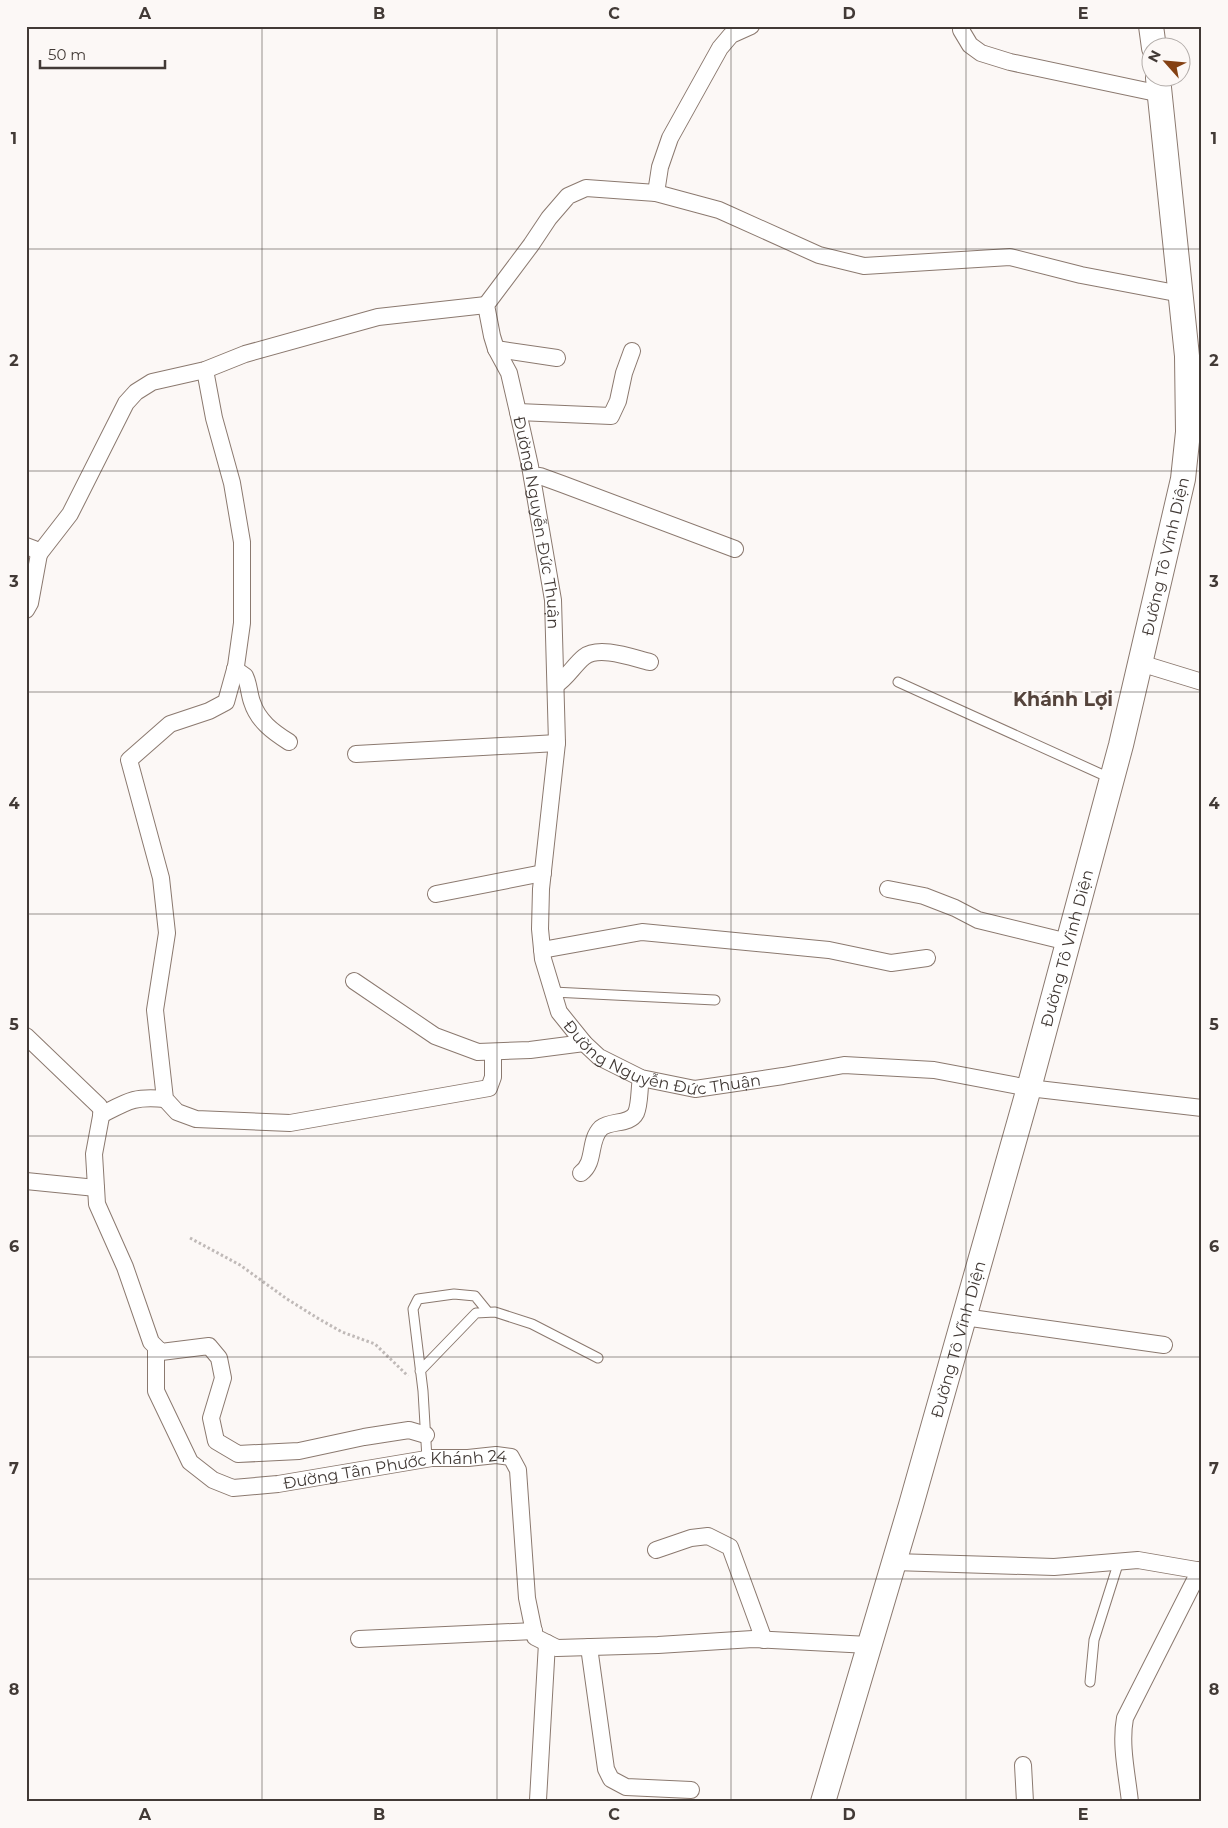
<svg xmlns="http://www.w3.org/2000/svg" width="1228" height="1828" viewBox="0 0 1228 1828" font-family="Montserrat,sans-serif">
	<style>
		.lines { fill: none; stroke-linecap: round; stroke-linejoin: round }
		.service-casing { stroke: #8b796f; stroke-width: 11 }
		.minor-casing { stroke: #8b796f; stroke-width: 18 }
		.secondary-casing { stroke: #8b796f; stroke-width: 26 }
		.path { stroke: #c0bab8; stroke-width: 3; stroke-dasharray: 2.5 2.5; stroke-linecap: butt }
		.service { stroke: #fff; stroke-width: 9 }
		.minor { stroke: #fff; stroke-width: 16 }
		.secondary { stroke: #fff; stroke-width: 24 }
		.grid { fill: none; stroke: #423a36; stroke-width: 1; stroke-opacity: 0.55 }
		.labels { text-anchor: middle; stroke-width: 5; stroke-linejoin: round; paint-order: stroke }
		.street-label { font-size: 16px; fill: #423a36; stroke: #fcf8f6 }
		.quarter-label { font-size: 19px; font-weight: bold; fill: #54433b; stroke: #fcf8f6 }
		.neatline { fill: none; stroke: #423a36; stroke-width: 2 }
		.grid-label { font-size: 16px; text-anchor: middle; font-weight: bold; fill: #423a36 }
	</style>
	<rect width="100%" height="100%" fill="#fcf8f6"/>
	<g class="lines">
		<defs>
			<path id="service" d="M 898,682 L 1112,779
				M 553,992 L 715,1000
				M 420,1371 L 476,1313 L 495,1312 L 532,1324 L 598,1358
				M 427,1459 L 423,1391 L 413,1309 L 418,1299 L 454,1294 L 475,1296 L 488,1312
				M 1090,1682 L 1094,1640 L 1119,1561"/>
			<g id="minor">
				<path d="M 961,30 L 970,45 L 981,53 L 1010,62 L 1161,94"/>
				<path d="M 656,193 L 660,167 L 670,138 L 720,48 L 731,35 L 751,26"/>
				<path id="s1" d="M 1181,294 L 1081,275 L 1010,257 L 864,266 L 819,255 L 719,210 L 656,193 L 586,188 L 568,196 L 549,218 L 531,245 L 486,305 L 492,336 L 496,349 L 509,373 L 518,412 L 530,466 L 553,600 L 557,743 L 541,889 L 540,929 L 543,959 L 559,1012 L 584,1043 L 599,1057 L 641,1078 L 695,1089 L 783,1076 L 844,1065 L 934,1070 L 1029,1088 L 1202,1108"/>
				<path d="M 496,349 L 557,358"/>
				<path d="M 205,370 L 214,418 L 232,483 L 242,542 L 242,623 L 236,666 L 226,702 L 209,711 L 170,724 L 129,760 L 161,878 L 167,933 L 155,1010 L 165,1099 L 177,1112 L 196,1119 L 290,1123 L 489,1088 L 493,1077 L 493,1052"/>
				<path d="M 518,412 L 611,416 L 618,401 L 624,373 L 632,351"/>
				<path d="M 532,477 L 540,476 L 562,484 L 735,549"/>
				<path d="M 26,546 L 34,549 L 39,554 L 30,603 L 26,610"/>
				<path d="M 39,554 L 70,514 L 126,403 L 136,392 L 152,382 L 205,370 L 245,354 L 378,317 L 486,305"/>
				<path d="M 1140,663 L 1202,682"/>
				<path d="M 235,669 L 245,676 C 249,684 249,694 252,702 C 258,721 273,732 289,742"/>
				<path d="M 556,685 C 568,677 574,665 584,657 C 599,645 633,658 650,662"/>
				<path d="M 356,754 L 557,743"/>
				<path d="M 888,889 L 924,896 L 955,908 L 978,920 L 1068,942"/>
				<path d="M 436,894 L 543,873"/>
				<path d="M 542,950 L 642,932 L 829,950 L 891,963 L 927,958"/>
				<path d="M 354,981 L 435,1036 L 478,1052 L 530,1050 L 584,1043"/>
				<path d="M 26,1036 L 99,1106 L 102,1111 L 94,1154 L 97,1204 L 125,1267 L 151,1342 L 161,1352 L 209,1346 L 219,1358 L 223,1378 L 211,1418 L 216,1441 L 238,1454 L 299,1451 L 364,1437 L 409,1430 L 426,1435"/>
				<path d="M 101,1115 C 128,1101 134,1096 165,1099"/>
				<path d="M 581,1173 C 596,1162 588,1141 601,1128 C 611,1120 630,1125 636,1113 C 640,1104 639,1089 641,1078"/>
				<path d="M 26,1181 L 96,1188"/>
				<path d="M 964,1317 L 1164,1345"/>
				<path id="s2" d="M 156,1348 L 156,1391 L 190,1462 L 213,1480 L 233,1488 L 278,1484 L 432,1458 L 468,1458 L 496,1455 L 511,1457 L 518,1470 L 527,1598 L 535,1637 L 557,1648 L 658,1645 L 753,1639 L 869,1645"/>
				<path d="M 656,1550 L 691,1538 L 708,1536 L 730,1547 L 764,1640"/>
				<path d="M 894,1562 L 1054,1567 L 1138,1560 L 1202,1571"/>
				<path d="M 359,1639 L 534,1631"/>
				<path d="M 589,1647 L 606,1769 L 611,1779 L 626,1787 L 691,1790"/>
				<path d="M 1023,1765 L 1025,1802"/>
				<path d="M 538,1800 L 547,1643"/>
				<path d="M 1130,1802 C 1127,1774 1120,1745 1125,1718 L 1200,1570"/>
			</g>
			<g id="secondary">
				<path d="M 1151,26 L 1154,48"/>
				<path id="s3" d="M 823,1802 L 911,1505 L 1029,1088 L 1121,745 L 1183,479 L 1188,432 L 1187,356 L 1158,78"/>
			</g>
		</defs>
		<use href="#service" class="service-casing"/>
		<use href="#minor" class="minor-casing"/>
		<use href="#secondary" class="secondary-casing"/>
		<path class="path" d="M 190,1238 L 240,1265 L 287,1299 L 319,1319 L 342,1332 L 375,1344 L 408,1376"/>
		<use href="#service" class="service"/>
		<use href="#minor" class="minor"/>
		<use href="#secondary" class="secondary"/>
	</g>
	<path class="grid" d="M 262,26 L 262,1802M 497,26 L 497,1802M 731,26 L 731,1802M 966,26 L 966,1802M 26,249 L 1202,249M 26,471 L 1202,471M 26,692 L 1202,692M 26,914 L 1202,914M 26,1136 L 1202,1136M 26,1357 L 1202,1357M 26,1579 L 1202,1579"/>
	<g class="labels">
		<g class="street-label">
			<text dy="6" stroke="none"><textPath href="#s1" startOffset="994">Đường Nguyễn Đức Thuận</textPath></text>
			<text dy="6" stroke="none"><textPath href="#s3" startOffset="1292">Đường Tô Vĩnh Diện</textPath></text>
			<text dy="6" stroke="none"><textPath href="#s3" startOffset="888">Đường Tô Vĩnh Diện</textPath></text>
			<text dy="6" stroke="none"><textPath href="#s1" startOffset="1609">Đường Nguyễn Đức Thuận</textPath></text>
			<text dy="6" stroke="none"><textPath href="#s3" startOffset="482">Đường Tô Vĩnh Diện</textPath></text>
			<text dy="6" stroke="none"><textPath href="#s2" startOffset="336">Đường Tân Phước Khánh 24</textPath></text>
		</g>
		<g class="quarter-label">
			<text x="1063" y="706">Khánh Lợi</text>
		</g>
	</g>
	<rect width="1228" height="1828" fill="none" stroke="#fcf8f6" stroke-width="55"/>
	<g transform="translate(1166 62) rotate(297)"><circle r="24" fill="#fcf8f6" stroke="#b2aca9"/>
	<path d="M0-4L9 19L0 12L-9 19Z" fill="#844113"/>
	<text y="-8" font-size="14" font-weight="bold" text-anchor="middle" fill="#423a36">N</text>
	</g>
	<path d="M40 60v8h125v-8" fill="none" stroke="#423a36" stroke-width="2.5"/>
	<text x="48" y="60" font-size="15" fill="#423a36" stroke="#fcf8f6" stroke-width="4" paint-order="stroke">50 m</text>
	<rect x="28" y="28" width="1172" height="1772" class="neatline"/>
	<g class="grid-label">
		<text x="145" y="19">A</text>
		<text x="379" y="19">B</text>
		<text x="614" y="19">C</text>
		<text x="849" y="19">D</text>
		<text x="1083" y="19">E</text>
		<text x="14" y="144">1</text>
		<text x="1214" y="144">1</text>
		<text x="14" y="366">2</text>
		<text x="1214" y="366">2</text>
		<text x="14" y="587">3</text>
		<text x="1214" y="587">3</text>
		<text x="14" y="809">4</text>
		<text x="1214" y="809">4</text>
		<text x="14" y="1030">5</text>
		<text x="1214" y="1030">5</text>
		<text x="14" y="1252">6</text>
		<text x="1214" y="1252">6</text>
		<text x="14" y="1474">7</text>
		<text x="1214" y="1474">7</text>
		<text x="14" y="1695">8</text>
		<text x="1214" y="1695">8</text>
		<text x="145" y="1820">A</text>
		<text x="379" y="1820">B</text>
		<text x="614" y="1820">C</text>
		<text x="849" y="1820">D</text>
		<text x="1083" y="1820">E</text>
	</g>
</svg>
